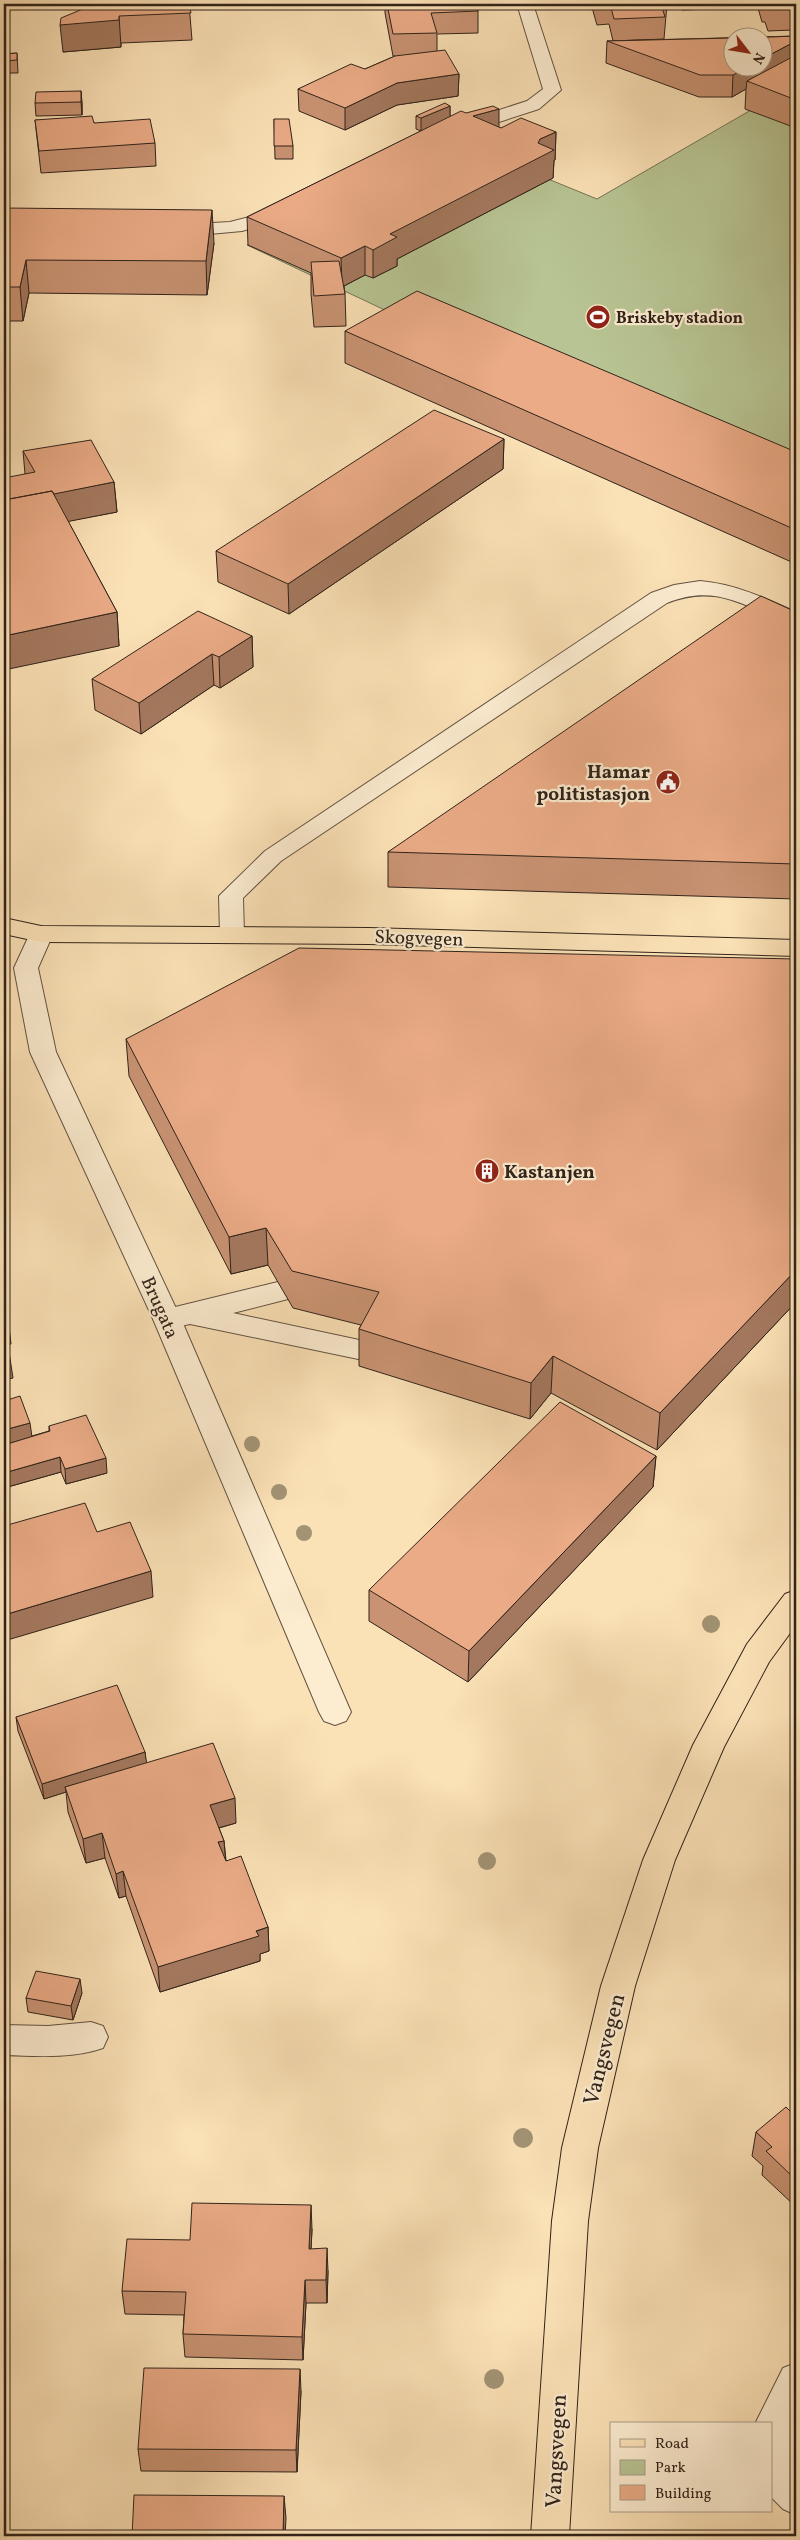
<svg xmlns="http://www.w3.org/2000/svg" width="800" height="2540" viewBox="0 0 800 2540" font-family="Vollkorn,serif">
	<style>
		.green { fill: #b8c493; stroke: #747456 }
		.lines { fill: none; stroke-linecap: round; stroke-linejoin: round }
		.service-casing { stroke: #635241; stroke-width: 2 }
		.minor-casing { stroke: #635241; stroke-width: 2 }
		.primary-casing { stroke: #30231a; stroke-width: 2 }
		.trunk-casing { stroke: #30231a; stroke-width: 2 }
		.service { fill: #fcecd0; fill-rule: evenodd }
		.minor { fill: #fcecd0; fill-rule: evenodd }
		.primary { fill: #fbe1b6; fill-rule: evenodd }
		.trunk { fill: #fbe1b6; fill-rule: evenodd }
		.tree { fill: #a29374 }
		.wall { fill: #c99373; stroke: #30231a }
		.shaded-wall { fill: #a4785e; stroke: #30231a }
		.building { fill: #eaab86; stroke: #30231a }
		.labels { text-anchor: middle; stroke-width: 4.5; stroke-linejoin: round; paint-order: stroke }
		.far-poi-label { font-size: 16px; font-weight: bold; fill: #30231a; stroke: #fcecd0; text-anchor: start }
		.poi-label { font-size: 19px; font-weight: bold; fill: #30231a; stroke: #fcecd0; text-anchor: end }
		.street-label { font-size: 19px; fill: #30231a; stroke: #fcecd0 }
		.near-street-label { font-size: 22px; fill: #30231a; stroke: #fcecd0 }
	</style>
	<rect width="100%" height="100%" fill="#fbe1b6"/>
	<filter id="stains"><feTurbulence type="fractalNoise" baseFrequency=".004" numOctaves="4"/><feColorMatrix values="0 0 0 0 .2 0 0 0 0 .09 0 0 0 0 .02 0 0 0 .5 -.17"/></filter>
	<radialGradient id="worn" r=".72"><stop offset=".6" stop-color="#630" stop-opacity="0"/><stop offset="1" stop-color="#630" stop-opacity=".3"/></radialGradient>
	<path class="green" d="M 796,84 L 796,546 L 389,312 L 247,245 L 455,141 L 597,199 Z"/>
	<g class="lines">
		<defs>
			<path id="service" d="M 700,581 C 735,584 765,598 796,612 L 796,626 C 785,624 774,618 764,613 C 729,597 704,588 667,603 L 281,861 L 243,898 L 244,934 L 241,939 L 232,942 L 223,939 L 220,934 L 219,896 L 265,851 L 651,593 L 674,585 Z
				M 282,1281 L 292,1284 L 296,1291 L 292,1298 L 233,1313 L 378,1344 L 382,1351 L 378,1358 L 368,1361 L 190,1324 L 167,1329 L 157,1326 L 153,1319 L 157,1312 L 167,1309 Z"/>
			<path id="minor" d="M 517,4 L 533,4 L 561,90 L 539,109 L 471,131 L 459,131 L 456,127 L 459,123 L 527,101 L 543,89 Z
				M 281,209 L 287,210 L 290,214 L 287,218 L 242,231 L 177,237 L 170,235 L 168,231 L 170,227 L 177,225 L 230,222 Z
				M 41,926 L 50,929 L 53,934 L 38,968 L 56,1052 L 181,1319 L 351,1712 L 346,1721 L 335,1725 L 324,1721 L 319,1712 L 153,1319 L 30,1052 L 14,968 L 32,929 Z
				M 91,2022 L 103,2026 L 108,2037 L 103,2048 C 72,2059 36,2056 4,2055 L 4,2025 L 48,2026 Z
				M 796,2363 L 796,2420 L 791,2430 L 793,2465 L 796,2468 L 796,2515 L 783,2509 L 771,2497 L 771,2424 L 755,2424 L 783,2368 Z"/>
			<path id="primary" d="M 4,918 L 41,926 L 369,928 L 796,940 L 796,956 L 369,944 L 41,942 L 4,934 Z"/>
			<path id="trunk" d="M 796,1590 L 796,1625 L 769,1662 L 724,1747 L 675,1860 L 635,1986 L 598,2148 L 588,2221 L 569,2536 L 531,2536 L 552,2221 L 562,2148 L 601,1986 L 643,1860 L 693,1745 L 747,1644 L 785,1594 Z"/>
		</defs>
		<use href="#service" class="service-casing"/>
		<use href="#minor" class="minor-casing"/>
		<use href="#primary" class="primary-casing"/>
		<use href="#trunk" class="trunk-casing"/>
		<use href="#service" class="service"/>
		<use href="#minor" class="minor"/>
		<use href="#primary" class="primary"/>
		<use href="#trunk" class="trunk"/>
	</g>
	<g class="tree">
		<circle cx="252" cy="1444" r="8"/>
		<circle cx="279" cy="1492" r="8"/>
		<circle cx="304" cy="1533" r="8"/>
		<circle cx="711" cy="1624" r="9"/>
		<circle cx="487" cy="1861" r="9"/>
		<circle cx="523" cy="2138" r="10"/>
		<circle cx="494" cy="2379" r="10"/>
	</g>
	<path class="wall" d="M 89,4 L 189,4 L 192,40 L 121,43 L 121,47 L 63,52 L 89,7 Z
		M 385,4 L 476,4 L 478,11 L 478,33 L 437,34 L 437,51 L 459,74 L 458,96 L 397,105 L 345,130 L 299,111 L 298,89 L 365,69 L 395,56 L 393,56 L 385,13 Z
		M 594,4 L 667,4 L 664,39 L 613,41 L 609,24 L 597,25 L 593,11 Z
		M 680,4 L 712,4 L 712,9 L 682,10 Z
		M 758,4 L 796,4 L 796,23 L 794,23 L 793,30 L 768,31 L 765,22 L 762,22 L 758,8 Z
		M 796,36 L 796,128 L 745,109 L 746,89 L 732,97 L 699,97 L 606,63 L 607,41 Z
		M 17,53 L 18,73 L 5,73 L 6,95 L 4,95 L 4,54 Z
		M 81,91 L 82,104 L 82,115 L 36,116 L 35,103 Z
		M 450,106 L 450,117 L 501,128 L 556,132 L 555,160 L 554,160 L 553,178 L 397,259 L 397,266 L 373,278 L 365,275 L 344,286 L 345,294 L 346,326 L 314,327 L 311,294 L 311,273 L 248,245 L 247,217 L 421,131 L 416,129 L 416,116 Z
		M 274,119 L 293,146 L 293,159 L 275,159 Z
		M 35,120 L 94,123 L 155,143 L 156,166 L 41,173 Z
		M 4,208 L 214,243 L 207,295 L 29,293 L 23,321 L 4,321 Z
		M 345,331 L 796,452 L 796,564 L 345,363 Z
		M 504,439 L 503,469 L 289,614 L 218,582 L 216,551 Z
		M 23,451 L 114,482 L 117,512 L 68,521 L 117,612 L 119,646 L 25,474 Z
		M 796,612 L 796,899 L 388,887 L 388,852 Z
		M 252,636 L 253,667 L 220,688 L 214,685 L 141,734 L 95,710 L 92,679 Z
		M 796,959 L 796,1302 L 657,1450 L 551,1393 L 530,1419 L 359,1366 L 359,1329 L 361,1325 L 293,1308 L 268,1265 L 231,1274 L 129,1076 L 126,1039 Z
		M 4,1401 L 32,1436 L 49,1431 L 49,1426 L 107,1473 L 66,1484 L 61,1472 L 4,1488 Z
		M 656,1456 L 653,1487 L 468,1682 L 369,1621 L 369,1590 Z
		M 16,1717 L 145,1752 L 146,1763 L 236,1823 L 219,1828 L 224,1841 L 226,1860 L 268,1927 L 269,1951 L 260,1954 L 260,1961 L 160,1992 L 126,1896 L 119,1898 L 105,1858 L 86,1863 L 68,1812 L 66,1792 L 44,1799 L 18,1731 Z
		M 82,1993 L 73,2020 L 28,2012 L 26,1998 Z
		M 796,2113 L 796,2207 L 762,2175 L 763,2166 L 752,2156 L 756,2132 L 794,2115 Z
		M 312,2229 L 311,2249 L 328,2271 L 327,2303 L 306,2303 L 303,2360 L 185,2357 L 183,2334 L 184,2315 L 125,2314 L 122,2291 L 190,2240 Z
		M 301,2391 L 297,2472 L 141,2471 L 138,2449 Z"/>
	<path class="shaded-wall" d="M 119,16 L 121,47 L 63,52 L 60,25 Z
		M 796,41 L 796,61 L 747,81 L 746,89 L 732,97 L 733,75 L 746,68 L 762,68 L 762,59 Z
		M 459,74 L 458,96 L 397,105 L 345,130 L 345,108 L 397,83 Z
		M 81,91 L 82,104 L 82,115 L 81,102 Z
		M 450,106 L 450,118 L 421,131 L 421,118 Z
		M 499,109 L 499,136 L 473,116 Z
		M 556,132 L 555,160 L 554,160 L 553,178 L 397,259 L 397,266 L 373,278 L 373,250 L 390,234 L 538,143 L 540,139 Z
		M 212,210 L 214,243 L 207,295 L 206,261 Z
		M 365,246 L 365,275 L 342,287 L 341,258 Z
		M 26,260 L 29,293 L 23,321 L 20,287 Z
		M 504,439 L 503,469 L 289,614 L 288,584 Z
		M 114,482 L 117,512 L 4,534 L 4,503 Z
		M 117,612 L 119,646 L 4,670 L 4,636 Z
		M 252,636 L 253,667 L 220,688 L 219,657 Z
		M 212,654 L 214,685 L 141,734 L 139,703 Z
		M 266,1228 L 268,1265 L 231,1274 L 229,1237 Z
		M 796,1270 L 796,1302 L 657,1450 L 660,1413 Z
		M 8,1318 L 11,1344 L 4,1346 L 4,1319 Z
		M 9,1352 L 13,1378 L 4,1380 L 4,1354 Z
		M 553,1356 L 551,1393 L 530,1419 L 531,1383 Z
		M 30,1423 L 32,1437 L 4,1445 L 4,1430 Z
		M 656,1456 L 653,1487 L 468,1682 L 469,1651 Z
		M 60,1457 L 61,1472 L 4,1488 L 4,1473 Z
		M 106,1458 L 107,1473 L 66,1484 L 65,1469 Z
		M 151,1571 L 153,1597 L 4,1641 L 4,1615 Z
		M 145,1752 L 147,1766 L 65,1787 L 66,1792 L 44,1799 L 42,1784 Z
		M 235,1798 L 236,1823 L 211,1830 L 210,1805 Z
		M 102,1833 L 105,1858 L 86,1863 L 83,1839 Z
		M 224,1841 L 226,1866 L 218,1842 Z
		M 123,1871 L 126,1896 L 119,1898 L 116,1874 Z
		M 268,1927 L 269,1951 L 260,1954 L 260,1961 L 160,1992 L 158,1967 Z
		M 80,1979 L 82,1993 L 73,2020 L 71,2006 Z
		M 311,2205 L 312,2229 L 310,2272 L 309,2249 Z
		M 327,2248 L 328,2271 L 327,2303 L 326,2280 Z
		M 305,2280 L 306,2303 L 303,2360 L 302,2337 Z
		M 300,2369 L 301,2391 L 297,2472 L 296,2450 Z
		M 284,2496 L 286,2518 L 285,2536 L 283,2536 Z"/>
	<path class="building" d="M 90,4 L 189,4 L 191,13 L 119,16 L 119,20 L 60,25 L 61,18 L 90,6 Z
		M 387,4 L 476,4 L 478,11 L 431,13 L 437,33 L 393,34 Z
		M 610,4 L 661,4 L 665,17 L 614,19 Z
		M 768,4 L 793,4 L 795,8 L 770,9 Z
		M 796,36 L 796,41 L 762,59 L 762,38 L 746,38 Z
		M 732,38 L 732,68 L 746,68 L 733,75 L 700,75 L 607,41 Z
		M 445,50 L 459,74 L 397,83 L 345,108 L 298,89 L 351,64 L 365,69 L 395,56 Z
		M 17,53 L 17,60 L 4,61 L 4,54 Z
		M 796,55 L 796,100 L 747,81 Z
		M 81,91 L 81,102 L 35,103 L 36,92 Z
		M 445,103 L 450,106 L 421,118 L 416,116 Z
		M 493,106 L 499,109 L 473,116 L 501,128 L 521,118 L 556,132 L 540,139 L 538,143 L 554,150 L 390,234 L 397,237 L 373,250 L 365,246 L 341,258 L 247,217 L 461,111 L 466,113 Z
		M 92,116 L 94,123 L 150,119 L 155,143 L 39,151 L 35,120 Z
		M 274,119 L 289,119 L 293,146 L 274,146 Z
		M 4,208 L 212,210 L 206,261 L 26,260 L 20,287 L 4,287 Z
		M 339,261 L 345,294 L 314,296 L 311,262 Z
		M 417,291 L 796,452 L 796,530 L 345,331 Z
		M 434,410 L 504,439 L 288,584 L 216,551 Z
		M 91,440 L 114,482 L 54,494 L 52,491 L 4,500 L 4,478 L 35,472 L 23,451 Z
		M 52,491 L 117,612 L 4,636 L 4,500 Z
		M 761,596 L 796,612 L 796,864 L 388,852 Z
		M 198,611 L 252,636 L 219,657 L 212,654 L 139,703 L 92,679 Z
		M 299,948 L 796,959 L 796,1270 L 660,1413 L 553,1356 L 531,1383 L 359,1329 L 379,1292 L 292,1271 L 266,1228 L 229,1237 L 126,1039 Z
		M 4,1309 L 8,1318 L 4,1319 Z
		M 4,1338 L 9,1352 L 4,1354 Z
		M 20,1396 L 30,1423 L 4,1430 L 4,1401 Z
		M 560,1402 L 656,1456 L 469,1651 L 369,1590 Z
		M 86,1415 L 106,1458 L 65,1469 L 60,1457 L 4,1473 L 4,1445 L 50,1431 L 49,1426 Z
		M 85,1503 L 97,1532 L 130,1522 L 151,1571 L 4,1615 L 4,1526 Z
		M 117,1685 L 145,1752 L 42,1784 L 16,1717 Z
		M 213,1743 L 235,1798 L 210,1805 L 224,1841 L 218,1842 L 226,1861 L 241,1856 L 268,1927 L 256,1931 L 259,1936 L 158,1967 L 123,1871 L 116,1874 L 102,1833 L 83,1839 L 65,1787 Z
		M 36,1971 L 80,1979 L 71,2006 L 26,1998 Z
		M 786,2107 L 794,2115 L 796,2113 L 796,2180 L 766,2151 L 772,2147 L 756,2132 Z
		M 192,2203 L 311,2205 L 309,2249 L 327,2248 L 326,2280 L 305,2280 L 302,2337 L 183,2334 L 186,2292 L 122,2291 L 127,2239 L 190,2240 Z
		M 144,2368 L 300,2369 L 296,2450 L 138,2449 Z
		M 134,2495 L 284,2496 L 283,2536 L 132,2536 Z"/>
	<defs>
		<symbol id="stadium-disc" viewBox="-11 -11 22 22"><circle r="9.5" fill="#8f2418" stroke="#fcecd0"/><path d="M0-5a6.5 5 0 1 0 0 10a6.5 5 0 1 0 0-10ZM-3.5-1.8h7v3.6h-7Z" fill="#fff"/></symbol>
		<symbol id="civic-disc" viewBox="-11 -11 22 22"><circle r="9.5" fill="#8f2418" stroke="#fcecd0"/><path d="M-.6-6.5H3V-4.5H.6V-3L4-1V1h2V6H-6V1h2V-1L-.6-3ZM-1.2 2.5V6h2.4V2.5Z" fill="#fff"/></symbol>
		<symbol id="building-disc" viewBox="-11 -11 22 22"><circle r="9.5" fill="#8f2418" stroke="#fcecd0"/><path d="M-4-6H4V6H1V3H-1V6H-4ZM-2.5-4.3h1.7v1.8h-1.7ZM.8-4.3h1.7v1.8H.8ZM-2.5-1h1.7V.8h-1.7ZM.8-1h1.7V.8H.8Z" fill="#fff"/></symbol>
	</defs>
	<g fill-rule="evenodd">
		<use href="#stadium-disc" x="584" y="303" width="28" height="28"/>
		<use href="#civic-disc" x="654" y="768" width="28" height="28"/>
		<use href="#building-disc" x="473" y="1157" width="28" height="28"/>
	</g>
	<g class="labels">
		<g class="far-poi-label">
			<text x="616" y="323">Briskeby stadion</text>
		</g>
		<g class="poi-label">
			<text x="650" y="778">Hamar<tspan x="650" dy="22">politistasjon</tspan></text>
			<text x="504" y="1178" text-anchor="start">Kastanjen</text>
		</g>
		<g class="street-label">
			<text transform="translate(419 937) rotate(2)" y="7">Skogvegen</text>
			<text transform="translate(161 1307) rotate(66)" y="7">Brugata</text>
		</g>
		<g class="near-street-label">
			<text transform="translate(603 2049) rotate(-76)" y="8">Vangsvegen</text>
			<text transform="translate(555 2451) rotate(-87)" y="8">Vangsvegen</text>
		</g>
	</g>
	<rect width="800" height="2540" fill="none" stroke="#fbe1b6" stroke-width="20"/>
	<rect x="5" y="5" width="790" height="2530" fill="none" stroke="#30231a" stroke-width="2.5"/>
	<rect x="10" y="10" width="780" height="2520" fill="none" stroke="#30231a"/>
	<rect x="610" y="2422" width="162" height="90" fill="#fcecd0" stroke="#aa9c87"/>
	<rect x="620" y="2439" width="25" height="8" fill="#fbe1b6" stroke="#aa9c87"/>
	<text x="655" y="2448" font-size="15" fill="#30231a">Road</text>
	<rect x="620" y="2460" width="25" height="15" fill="#b8c493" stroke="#aa9c87"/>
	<text x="655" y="2472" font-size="15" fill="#30231a">Park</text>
	<rect x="620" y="2485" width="25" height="15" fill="#eaab86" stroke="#aa9c87"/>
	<text x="655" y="2498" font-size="15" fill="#30231a">Building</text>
	<g transform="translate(748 52) rotate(121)"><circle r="24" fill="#fcecd0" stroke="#aa9c87"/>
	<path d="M0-4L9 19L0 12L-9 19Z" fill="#8f2418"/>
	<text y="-8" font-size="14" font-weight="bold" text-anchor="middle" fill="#30231a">N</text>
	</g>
	<rect width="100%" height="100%" filter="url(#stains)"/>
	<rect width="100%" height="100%" fill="url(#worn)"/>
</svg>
